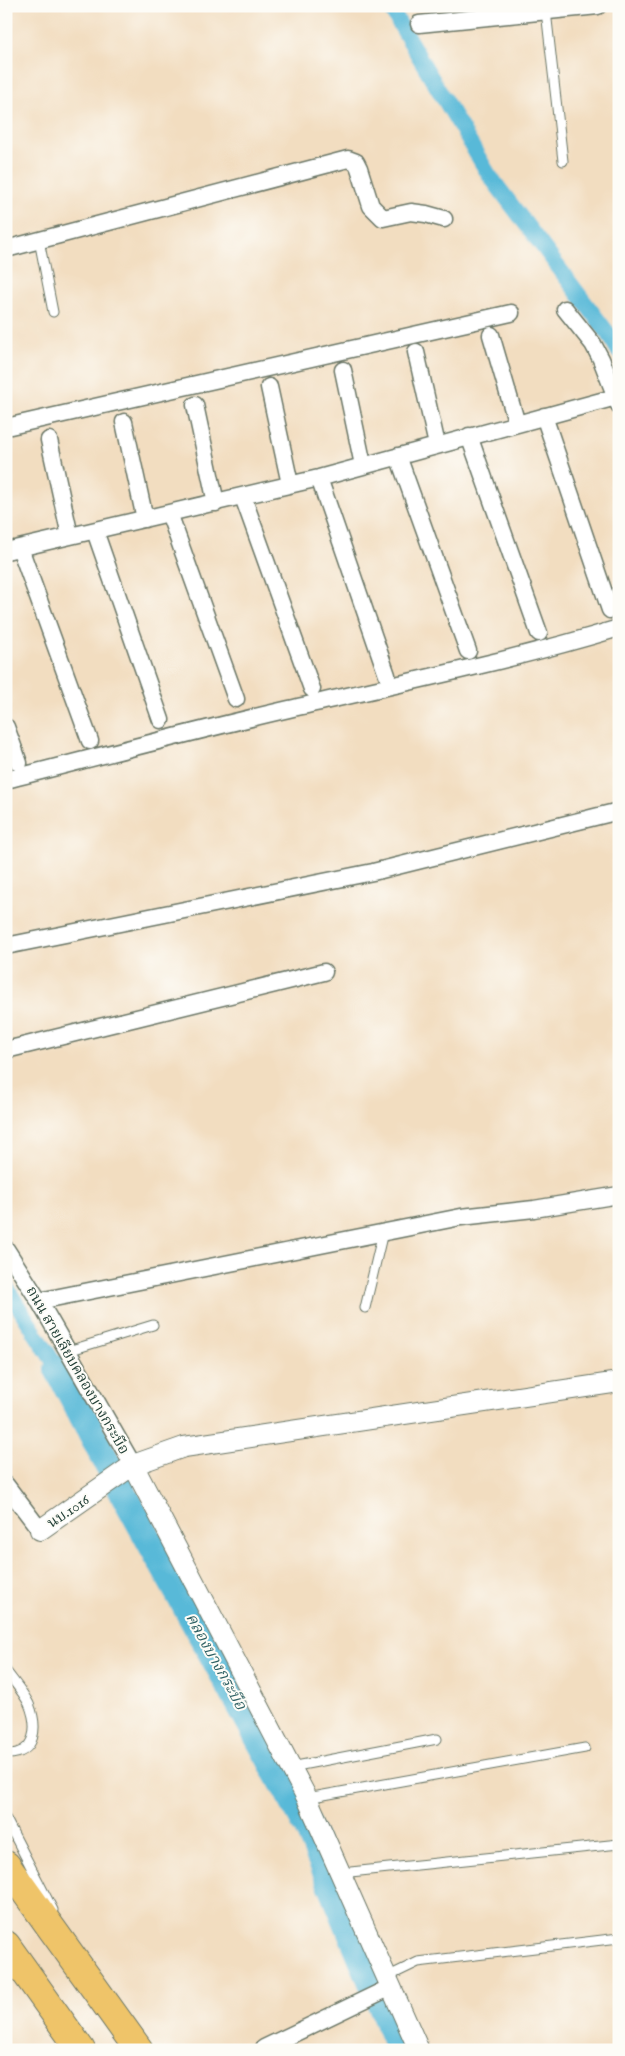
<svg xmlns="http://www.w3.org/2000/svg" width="625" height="2056" viewBox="0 0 625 2056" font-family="'IM FELL English','Noto Serif Thai',serif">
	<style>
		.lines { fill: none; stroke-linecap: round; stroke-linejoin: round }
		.canal { stroke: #59b9d8; stroke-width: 16 }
		.river { stroke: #59b9d8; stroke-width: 28 }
		.service-casing { stroke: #697565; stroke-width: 11 }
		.minor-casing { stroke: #697565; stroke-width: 19 }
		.tertiary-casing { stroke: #697565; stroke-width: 22 }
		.motorway-casing { stroke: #697565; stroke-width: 30 }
		.service { stroke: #fff; stroke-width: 9 }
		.minor { stroke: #fff; stroke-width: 16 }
		.tertiary { stroke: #fff; stroke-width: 20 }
		.motorway { stroke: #efc469; stroke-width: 28 }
		.labels { text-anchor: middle; stroke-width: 4; stroke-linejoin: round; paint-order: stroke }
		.street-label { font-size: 15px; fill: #1f3d34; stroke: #fdfcf7 }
		.water-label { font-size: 16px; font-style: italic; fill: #306265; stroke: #fdfcf7 }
	</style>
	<rect width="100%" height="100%" fill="#fdfcf7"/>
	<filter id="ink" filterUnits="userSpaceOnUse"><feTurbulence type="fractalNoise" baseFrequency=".02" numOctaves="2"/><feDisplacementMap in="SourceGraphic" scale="10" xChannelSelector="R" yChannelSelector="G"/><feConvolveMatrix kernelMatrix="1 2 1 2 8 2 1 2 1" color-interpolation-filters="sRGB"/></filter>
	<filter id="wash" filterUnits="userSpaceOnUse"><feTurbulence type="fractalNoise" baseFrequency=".0096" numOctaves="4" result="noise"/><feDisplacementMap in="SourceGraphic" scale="20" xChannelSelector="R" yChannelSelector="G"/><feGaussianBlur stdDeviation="1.12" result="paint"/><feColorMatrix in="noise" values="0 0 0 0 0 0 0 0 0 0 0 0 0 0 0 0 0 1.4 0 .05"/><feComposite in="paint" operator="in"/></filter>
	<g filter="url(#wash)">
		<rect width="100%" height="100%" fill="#f2ddc0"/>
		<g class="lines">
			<path class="canal" d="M 389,6 L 489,175 L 610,336 L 619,352
				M 6,1287 L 58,1369"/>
			<path class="river" d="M 58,1369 L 126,1498 L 308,1828 L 400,2050"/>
		</g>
	</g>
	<g filter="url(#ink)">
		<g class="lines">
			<defs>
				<path id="service" d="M 546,11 L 563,161
					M 39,240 L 53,312
					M 365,1308 L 383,1232
					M 68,1351 L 153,1325
					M 6,1671 C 14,1682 23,1692 29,1704 C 38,1726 37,1755 6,1754
					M 291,1767 L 437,1739
					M 307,1798 L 585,1748
					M 6,1819 L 53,1910
					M 341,1873 L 619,1844
					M 387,1977 L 418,1962 L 619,1938"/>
				<path id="minor" d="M 419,24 L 598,6
					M 6,249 L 348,159 L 356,162 L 359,168 L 371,206 L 383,218 L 411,212 L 426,214 L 444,219
					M 565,309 L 593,344 L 601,359 L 619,405
					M 491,335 L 517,424
					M 416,352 L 437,445
					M 343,370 L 363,465
					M 269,387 L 290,484
					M 195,405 L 216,503
					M 544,416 L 610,610
					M 124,422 L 145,519
					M 6,427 L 511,313
					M 469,436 L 539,633
					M 49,440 L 70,536
					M 398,456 L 468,651
					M 319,478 L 387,675
					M 243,497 L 312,689
					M 169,513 L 236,699
					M 95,531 L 161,720
					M 20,548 L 90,741
					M 6,551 L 319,478 L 616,397
					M 6,727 L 19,763
					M 6,780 C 100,756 194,731 289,709 C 399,684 510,661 619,628
					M 6,946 L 373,872 L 619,811
					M 6,1050 L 324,972
					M 6,1249 L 39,1301 L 133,1465
					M 39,1301 L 461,1217 L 534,1209 L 619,1195
					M 6,1485 L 40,1530
					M 264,2048 L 391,1987"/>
				<path id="tertiary" d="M 133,1465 L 307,1798 L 419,2050
					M 40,1530 L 133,1465 L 184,1447 L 619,1382"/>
				<path id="motorway" d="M 6,1865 L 139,2050
					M 6,1945 L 81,2050"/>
			</defs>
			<use href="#service" class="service-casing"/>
			<use href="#minor" class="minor-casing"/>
			<use href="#tertiary" class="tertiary-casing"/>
			<use href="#motorway" class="motorway-casing"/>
			<use href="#service" class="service"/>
			<use href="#minor" class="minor"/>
			<use href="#tertiary" class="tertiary"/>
			<use href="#motorway" class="motorway"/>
		</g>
	</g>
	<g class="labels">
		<g class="street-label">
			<text transform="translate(78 1370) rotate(60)" y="5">ถนน สายเลียบคลองบางกระบือ</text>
			<text transform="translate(68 1511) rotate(-34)" y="5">นบ.1016</text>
		</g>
		<g class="water-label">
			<text transform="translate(217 1661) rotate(61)" y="6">คลองบางกระบือ</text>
		</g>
	</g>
	<rect width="625" height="2056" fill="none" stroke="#fdfcf7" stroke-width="25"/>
</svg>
